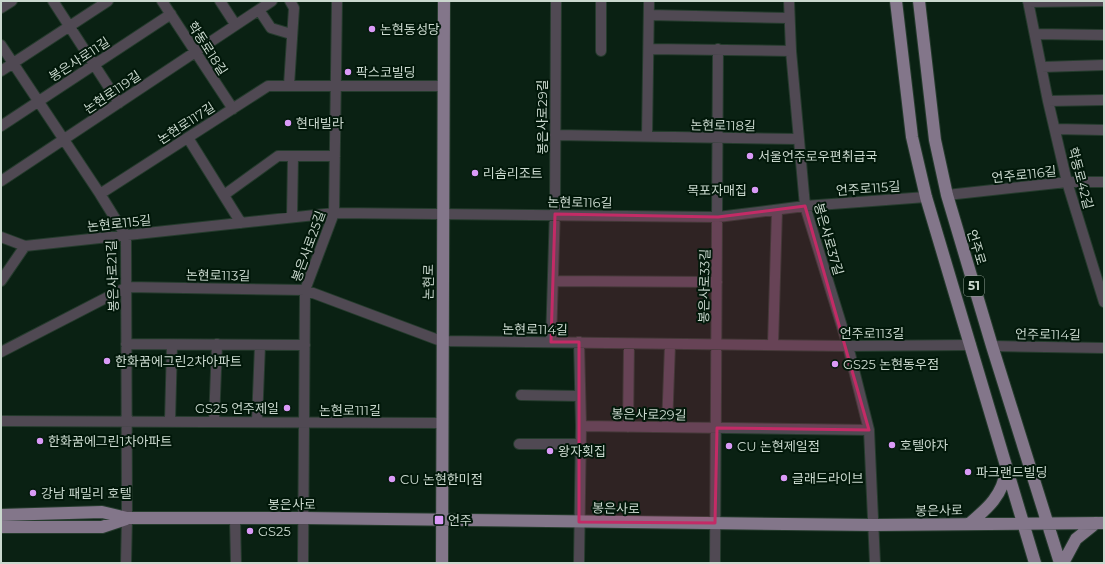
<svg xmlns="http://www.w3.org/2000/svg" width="1105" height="564" viewBox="0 0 1105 564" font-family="Montserrat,'Noto Sans KR',sans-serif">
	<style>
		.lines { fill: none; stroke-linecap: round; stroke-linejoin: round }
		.minor-casing { stroke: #253b2d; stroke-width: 12 }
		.major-casing { stroke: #253b2d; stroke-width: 14 }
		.minor { stroke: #504953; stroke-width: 10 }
		.major { stroke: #83768a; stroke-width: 12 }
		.marked { fill: #c32b66; fill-opacity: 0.2; stroke: #c32b66; stroke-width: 3; stroke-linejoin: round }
		.poi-dot { fill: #da9af7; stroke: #02180a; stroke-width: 1.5 }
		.labels { text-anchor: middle; stroke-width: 4; stroke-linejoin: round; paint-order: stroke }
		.shield { fill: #02180a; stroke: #8e9e93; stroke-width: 1 }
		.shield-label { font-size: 12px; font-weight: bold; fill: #cad8ce }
		.poi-label { font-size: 13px; fill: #cad8ce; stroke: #02180a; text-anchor: start }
		.street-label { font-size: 13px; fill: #cad8ce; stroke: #02180a }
	</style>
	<rect width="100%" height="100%" fill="#0a2113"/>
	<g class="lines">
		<defs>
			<path id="minor" d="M 53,1 L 119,103
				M 162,1 L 233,109
				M 220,1 L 235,24
				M 601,1 L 601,51
				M 789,1 L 791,51 L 805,206 L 848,346 L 869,430 L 875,563
				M 1028,1 L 1048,101 L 1067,182 L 1104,302
				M 1028,2 L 1104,1
				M 1,8 L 12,1
				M 259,10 L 271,28 L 291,34
				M 649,15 L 788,18
				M 1035,34 L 1104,35
				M 1,45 L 100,194 L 126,236 L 127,518 L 126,563
				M 649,49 L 791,51
				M 1042,67 L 1104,65
				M 1,71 L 108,1
				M 289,85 L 294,8 L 290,1
				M 1048,101 L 1104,100
				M 1,126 L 171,14
				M 1055,129 L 1104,130
				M 555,135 L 799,139
				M 647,137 L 649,1
				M 188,138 L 241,223
				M 1,181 L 272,1
				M 100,194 L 268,86 L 444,86
				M 224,195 L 278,156 L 335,156
				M 947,195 L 1067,182 L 1104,182
				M 292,217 L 293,156
				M 1,237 L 25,246 L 334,213 L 718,217 L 805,206 L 926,197
				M 1,281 L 25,246
				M 553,281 L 717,282
				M 551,342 L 555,208 L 556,1
				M 579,342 L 581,426 L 579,563
				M 126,344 L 305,345
				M 773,345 L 777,210
				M 992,346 L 1104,348
				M 1,352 L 127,287 L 305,290 L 441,341 L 848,346 L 971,345
				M 521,395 L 580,396
				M 1,421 L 442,423
				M 170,421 L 172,345
				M 257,421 L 260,345
				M 214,422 L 217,344
				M 581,426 L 869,430
				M 628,427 L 629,344
				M 667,427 L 670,345
				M 519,444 L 581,444
				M 235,519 L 236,563
				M 303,563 L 305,290 L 334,213 L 337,1
				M 715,563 L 718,49"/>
			<path id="major" d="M 896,1 L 912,137 L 926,197 L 1035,563
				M 919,1 L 935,140 L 947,195 L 992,346 L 1060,563
				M 1,515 L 102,512 L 127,518 L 303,518 L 874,525 L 1104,523
				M 969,524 C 988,508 1003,495 1006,470
				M 1,527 L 102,527 L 126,519
				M 442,563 L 444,1
				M 1063,563 L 1076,539 L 1096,523"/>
		</defs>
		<use href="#minor" class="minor-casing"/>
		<use href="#major" class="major-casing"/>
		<use href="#minor" class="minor"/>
		<use href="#major" class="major"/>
	</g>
	<path class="marked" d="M 805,206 L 869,430 L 717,428 L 715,523 L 579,522 L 579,342 L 551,342 L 555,214 L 718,217 Z"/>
	<g class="poi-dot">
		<circle cx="372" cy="29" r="4"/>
		<circle cx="348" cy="72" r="4"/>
		<circle cx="288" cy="123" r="4"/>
		<circle cx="750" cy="156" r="4"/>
		<circle cx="475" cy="173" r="4"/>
		<circle cx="755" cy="190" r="4"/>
		<circle cx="107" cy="361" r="4"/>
		<circle cx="835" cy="364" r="4"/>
		<circle cx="287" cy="408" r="4"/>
		<circle cx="40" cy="441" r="4"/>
		<circle cx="892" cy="445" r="4"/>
		<circle cx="729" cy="446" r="4"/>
		<circle cx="550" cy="451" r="4"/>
		<circle cx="968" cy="472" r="4"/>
		<circle cx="784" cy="478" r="4"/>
		<circle cx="392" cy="479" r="4"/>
		<circle cx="33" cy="493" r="4"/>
		<rect x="434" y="515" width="10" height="10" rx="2"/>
		<circle cx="250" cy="531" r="4"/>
	</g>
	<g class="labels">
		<rect class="shield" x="964" y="276" width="20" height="20" rx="3"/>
		<g class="shield-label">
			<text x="974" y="290">51</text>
		</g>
		<g class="poi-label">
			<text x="380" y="34">논현동성당</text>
			<text x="356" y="77">팍스코빌딩</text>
			<text x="296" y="128">현대빌라</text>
			<text x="758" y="161">서울언주로우편취급국</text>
			<text x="483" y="178">리솜리조트</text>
			<text x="747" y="195" text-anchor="end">목포자매집</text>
			<text x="115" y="366">한화꿈에그린2차아파트</text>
			<text x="843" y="369">GS25 논현동우점</text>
			<text x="279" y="413" text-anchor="end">GS25 언주제일</text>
			<text x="48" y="446">한화꿈에그린1차아파트</text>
			<text x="900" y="450">호텔야자</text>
			<text x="737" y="451">CU 논현제일점</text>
			<text x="558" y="456">왕자횟집</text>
			<text x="976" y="477">파크랜드빌딩</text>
			<text x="792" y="483">글래드라이브</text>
			<text x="400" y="484">CU 논현한미점</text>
			<text x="41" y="498">강남 패밀리 호텔</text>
			<text x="448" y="525">언주</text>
			<text x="258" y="536">GS25</text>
		</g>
		<g class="street-label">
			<text transform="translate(208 48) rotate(57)" y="5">학동로18길</text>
			<text transform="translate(79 59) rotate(-33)" y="5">봉은사로11길</text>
			<text transform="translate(112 92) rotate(-34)" y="5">논현로119길</text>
			<text transform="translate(542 117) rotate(-90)" y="5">봉은사로29길</text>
			<text transform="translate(186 123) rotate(-33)" y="5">논현로117길</text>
			<text transform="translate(723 125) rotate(1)" y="5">논현로118길</text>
			<text transform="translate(1024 174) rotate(-6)" y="5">언주로116길</text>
			<text transform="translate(1081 178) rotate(75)" y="5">학동로42길</text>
			<text transform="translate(868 188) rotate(-4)" y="5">언주로115길</text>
			<text transform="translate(580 202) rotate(1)" y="5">논현로116길</text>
			<text transform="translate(119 223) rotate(-6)" y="5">논현로115길</text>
			<text transform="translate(829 239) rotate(74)" y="5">봉은사로37길</text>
			<text transform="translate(308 246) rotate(-70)" y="5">봉은사로25길</text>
			<text transform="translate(977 247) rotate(73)" y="5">언주로</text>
			<text transform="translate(218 275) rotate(1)" y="5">논현로113길</text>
			<text transform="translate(112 276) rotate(-92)" y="5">봉은사로21길</text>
			<text transform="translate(428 282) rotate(-89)" y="5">논현로</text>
			<text transform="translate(704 286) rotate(-89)" y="5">봉은사로33길</text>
			<text transform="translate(535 329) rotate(1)" y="5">논현로114길</text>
			<text x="872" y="338">언주로113길</text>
			<text transform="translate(1048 334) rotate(1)" y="5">언주로114길</text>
			<text x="350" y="415">논현로111길</text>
			<text transform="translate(649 414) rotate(1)" y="5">봉은사로29길</text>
			<text x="292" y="509">봉은사로</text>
			<text transform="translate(616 508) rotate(1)" y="5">봉은사로</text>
			<text transform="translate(939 510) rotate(-1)" y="5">봉은사로</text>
		</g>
	</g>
	<rect width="1105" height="564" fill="none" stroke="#cad8ce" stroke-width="4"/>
</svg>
